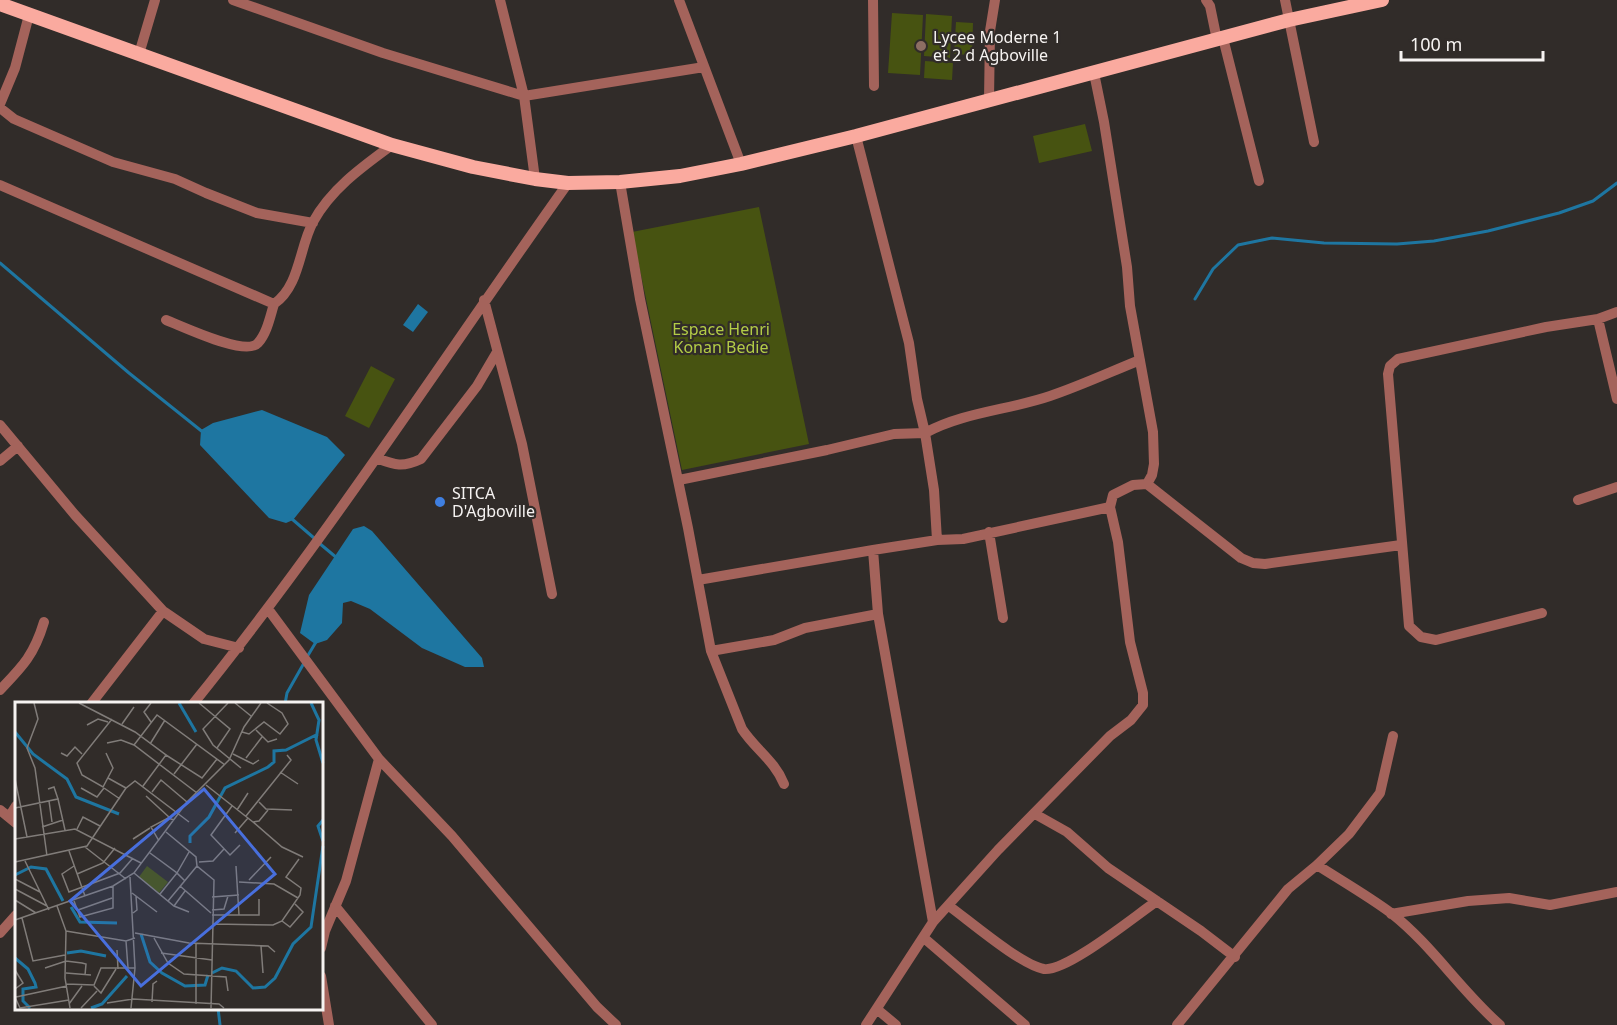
<svg xmlns="http://www.w3.org/2000/svg" width="1617" height="1025" viewBox="0 0 1617 1025" font-family="'Noto Sans',sans-serif">
	<style>
		.green { fill: #475311 }
		.water { fill: #1e76a1 }
		.lines { fill: none; stroke-linecap: round; stroke-linejoin: round }
		.stream { stroke: #1e76a1; stroke-width: 3 }
		.minor { stroke: #a4635b; stroke-width: 10 }
		.major { stroke: #faaa9f; stroke-width: 14 }
		.education-dot { fill: #8d6e63; stroke: #312c29; stroke-width: 2 }
		.shop-dot { fill: #3f7fe0; stroke: #312c29; stroke-width: 2 }
		.labels { text-anchor: middle; stroke-width: 4.5; stroke-linejoin: round; paint-order: stroke }
		.poi-label { font-size: 16px; fill: #f6f3f1; stroke: #312c29; text-anchor: start }
		.park-label { font-size: 16px; fill: #b3cc46; stroke: #312c29 }
		.inset-river { fill: none; stroke: #1e76a1; stroke-width: 3 }
		.inset-road { fill: none; stroke: #807c79; stroke-width: 1.5 }
		.view { fill: #486fdd; fill-opacity: 0.15; stroke: #486fdd; stroke-width: 3 }
		.inset-edge { fill: none; stroke: #f6f3f1; stroke-width: 3 }
	</style>
	<rect width="100%" height="100%" fill="#312c29"/>
	<path class="green" d="M 892,13 L 923,15 L 920,75 L 888,73 Z
		M 926,14 L 952,16 L 950,58 L 924,56 Z
		M 956,22 L 973,23 L 972,55 L 954,54 Z
		M 925,61 L 953,63 L 952,80 L 924,78 Z
		M 1085,124 L 1092,151 L 1039,163 L 1033,136 Z
		M 759,207 L 809,444 L 682,470 L 632,232 Z
		M 371,366 L 395,379 L 369,428 L 345,416 Z"/>
	<path class="water" d="M 418,304 L 428,312 L 413,332 L 403,325 Z
		M 262,410 L 327,437 L 345,455 L 293,520 L 286,523 L 269,518 L 200,445 L 201,430 L 213,423 Z
		M 364,526 L 372,531 L 482,658 L 484,667 L 465,667 L 422,648 L 370,609 L 351,601 L 343,603 L 342,623 L 327,640 L 315,644 L 300,633 L 309,595 L 353,529 Z"/>
	<g class="lines">
		<path class="stream" d="M 0,263 L 129,373 L 204,433
			M 1195,299 L 1213,269 L 1238,245 L 1272,238 L 1324,243 L 1397,244 L 1434,241 L 1488,231 L 1559,213 L 1593,201 L 1617,183
			M 292,519 L 314,538
			M 319,543 L 337,558
			M 307,657 L 316,642
			M 285,704 L 287,693 L 304,663
			M 218,1008 L 220,1025"/>
		<path class="minor" d="M 233,0 L 383,53 L 524,96 L 704,67
			M 500,0 L 524,96 L 535,179
			M 679,0 L 741,164
			M 873,0 L 874,86
			M 1206,0 L 1210,6 L 1217,40
			M 1285,0 L 1314,142
			M 1223,38 L 1259,181
			M 139,54 L 155,0
			M 989,100 L 990,31 L 995,0
			M 0,104 L 15,68 L 29,15
			M 0,108 L 14,119 L 113,162 L 175,179 L 206,193 L 257,213 L 313,223
			M 620,182 L 640,299 L 688,528 L 711,651 L 742,729 C 755,749 775,761 784,784
			M 0,185 L 274,304 C 300,286 299,248 313,222 C 331,189 362,167 392,145
			M 484,300 L 522,444 L 552,594
			M 1598,319 L 1617,399
			M 166,320 C 182,326 246,357 258,343 C 267,333 270,317 274,304
			M 0,425 L 75,515 L 163,611 L 204,639 L 239,648
			M 376,458 C 395,465 402,468 421,459 L 477,386 L 497,352
			M 0,461 L 18,446
			M 679,480 L 827,450 L 894,434 L 925,433 L 917,399 L 909,343 L 856,136
			M 1147,484 L 1241,558 L 1253,563 L 1265,564 L 1401,545
			M 1578,500 L 1617,487
			M 989,532 L 1003,618
			M 937,540 L 934,490 L 925,433 C 964,412 1009,410 1050,396 C 1080,386 1110,372 1140,360
			M 873,550 L 878,614 L 933,922
			M 698,580 L 873,550 L 937,540 L 963,539 L 1110,507
			M 268,609 L 379,759 L 452,836 L 597,1007 L 616,1025
			M 1542,613 L 1436,640 L 1421,637 L 1409,626 L 1388,374 L 1390,366 L 1398,359 L 1546,327 L 1598,319 L 1617,312
			M 711,651 L 774,640 L 805,628 L 878,614
			M 0,690 C 23,666 34,655 44,622
			M 91,704 L 163,611
			M 193,704 C 328,537 444,357 568,183
			M 0,810 L 16,823
			M 1035,814 L 1067,832 L 1108,868 L 1201,931 L 1235,957
			M 9,817 L 16,806
			M 1317,865 C 1342,881 1368,896 1391,913 C 1432,945 1461,991 1500,1025
			M 335,906 L 432,1025
			M 949,906 C 971,922 1021,965 1044,969 C 1067,972 1136,915 1157,901
			M 1391,914 L 1468,901 L 1509,898 L 1550,905 L 1617,892
			M 0,933 L 16,915
			M 924,938 L 1025,1025
			M 321,948 L 325,931 L 346,881 L 379,759
			M 321,976 L 329,1025
			M 878,1010 L 896,1025
			M 866,1025 L 933,922 L 998,850 L 1110,736 L 1131,720 L 1143,705 L 1143,693 L 1130,642 L 1118,542 L 1110,507 L 1113,495 L 1133,485 L 1147,484 L 1152,475 L 1154,464 L 1153,432 L 1130,306 L 1127,267 L 1104,122 L 1094,73
			M 1177,1025 L 1288,889 L 1317,865 L 1349,834 L 1380,793 L 1393,736"/>
		<path class="major" d="M 0,4 L 392,145 L 473,167 L 535,179 L 568,183 L 620,182 L 680,176 L 741,164 L 856,136 L 1289,20 L 1382,0"/>
	</g>
	<circle class="education-dot" cx="921" cy="46" r="6"/>
	<circle class="shop-dot" cx="440" cy="502" r="6"/>
	<g class="labels">
		<g class="poi-label">
			<text x="933" y="43">Lycee Moderne 1<tspan x="933" dy="18">et 2 d Agboville</tspan></text>
			<text x="452" y="499">SITCA<tspan x="452" dy="18">D'Agboville</tspan></text>
		</g>
		<g class="park-label">
			<text x="721" y="335">Espace Henri<tspan x="721" dy="18">Konan Bedie</tspan></text>
		</g>
	</g>
	<g transform="translate(15 702)">
		<rect width="308" height="308" fill="#312c29"/>
		<path d="M 132,164 L 153,180 L 144,191 L 124,175 Z" fill="#475311"/>
		<path class="inset-river" d="M 164,1 L 181,30M 296,1 L 304,18 L 301,38 L 308,61M 0,30 L 18,52 L 52,77 L 61,95 L 104,112M 308,118 L 303,124 L 308,139M 175,141 L 175,134 L 194,115 L 210,86 L 253,65 L 259,60 L 259,49 L 271,48 L 303,32M 0,173 L 16,165 L 31,167 L 48,199M 56,205 L 65,220 L 102,221M 126,232 L 135,260 L 147,271 L 170,284 L 190,283 L 193,273M 52,251 L 66,249 L 91,254M 0,256 L 13,267 L 20,281 L 21,285 L 8,287 L 8,299 L 15,306M 197,271 L 207,266 L 221,269 L 238,286 L 250,285 L 260,276 L 278,242 L 296,225 L 308,144M 76,306 L 87,302 L 112,274"/>
		<path class="inset-road" d="M 19,1 L 23,17 L 12,46 L 20,66 L 32,154M 64,1 L 120,30 L 151,53 L 128,84M 184,1 L 215,27 L 202,46M 213,1 L 188,27 L 198,43 L 226,66M 220,1 L 236,14M 136,20 L 129,10 L 136,1M 107,22 L 119,5M 72,23 L 83,17 L 93,20M 241,28 L 253,40 L 262,37M 227,30 L 234,32 L 249,20 L 265,32 L 273,22 L 267,11 L 252,1M 92,41 L 106,38 L 119,43 L 182,91M 135,42 L 150,18M 119,43 L 142,13 L 210,63M 46,51 L 52,54 L 60,45 L 67,52M 91,51 L 98,66 L 88,85 L 67,73 L 62,61 L 97,17M 218,52 L 238,62 L 244,58M 151,53 L 187,76 L 202,57M 231,56 L 247,35M 265,70 L 283,82M 159,72 L 182,42M 93,76 L 111,86 L 120,79 L 174,120M 0,77 L 12,135M 191,83 L 238,120 L 244,119 L 253,108M 66,86 L 82,95 L 89,86M 89,86 L 105,97M 33,87 L 39,85 L 43,97M 137,90 L 146,78 L 172,100M 131,94 L 155,116M 34,99 L 37,120M 244,100 L 251,107 L 277,108M 217,104 L 196,133 L 215,153 L 225,143M 0,106 L 43,97 L 50,128M 222,108 L 233,91M 231,114 L 276,58 L 272,53M 238,120 L 267,145 L 288,155M 27,125 L 48,118M 62,127 L 68,115 L 85,124M 151,130 L 181,155 L 182,164 L 199,178 L 196,306M 220,131 L 233,116M 0,137 L 60,127 L 126,161M 118,137 L 135,126M 144,139 L 136,125 L 153,116 L 159,118M 70,145 L 111,177M 54,149 L 70,194M 135,151 L 162,171 L 145,192M 10,159 L 34,208M 0,160 L 72,144 L 111,86M 184,160 L 198,159 L 209,147M 59,164 L 47,172 L 54,190 L 105,171 L 118,156M 221,164 L 224,213M 119,171 L 159,204 L 174,210M 62,172 L 88,161 L 100,146M 115,175 L 120,266 L 116,306M 0,177 L 25,190M 234,178 L 256,155M 170,179 L 162,171 L 174,150M 224,180 L 259,182 L 283,196M 165,184 L 196,211M 0,187 L 32,204M 117,191 L 142,210M 197,195 L 224,193M 0,198 L 21,211M 59,199 L 65,215 L 98,206 L 98,184M 153,199 L 182,164M 42,204 L 51,229 L 50,276 L 55,306M 159,204 L 170,189M 63,208 L 97,196M 197,208 L 209,207 L 213,194M 118,211 L 122,208 L 121,194M 197,213 L 244,213 L 244,197M 7,216 L 18,259 L 50,253M 0,218 L 98,184 L 119,171 L 172,100 L 214,58 L 229,25 L 246,1M 267,219 L 275,225 L 288,210 L 280,202M 198,222 L 258,223 L 267,219 L 285,193 L 286,186 L 271,175 L 284,157M 51,229 L 111,239 L 120,236M 120,231 L 174,241 L 253,244 L 260,250M 139,236 L 153,261 L 169,272 L 211,275 L 213,289M 111,239 L 113,266M 181,242 L 181,302M 246,244 L 248,271M 102,248 L 103,267M 146,251 L 197,258M 30,266 L 51,259 L 67,261 L 71,262 L 70,273M 0,268 L 8,281 L 0,287M 51,271 L 76,273M 51,282 L 79,283 L 86,266 L 120,266M 79,284 L 86,291 L 101,267M 0,295 L 5,306 L 54,298M 1,295 L 52,284M 137,300 L 138,282 L 142,279M 92,301 L 118,297 L 204,302 L 209,306M 54,302 L 67,284M 66,306 L 82,289"/>
		<path class="view" d="M 189,87 L 260,172 L 126,284 L 55,199 Z"/>
		<rect width="308" height="308" class="inset-edge"/>
	</g>
	<path d="M1401 51v9h142v-9" fill="none" stroke="#f6f3f1" stroke-width="3"/>
	<text x="1410" y="51" font-size="18" fill="#f6f3f1" stroke="#312c29" stroke-width="4.5" paint-order="stroke">100 m</text>
</svg>
